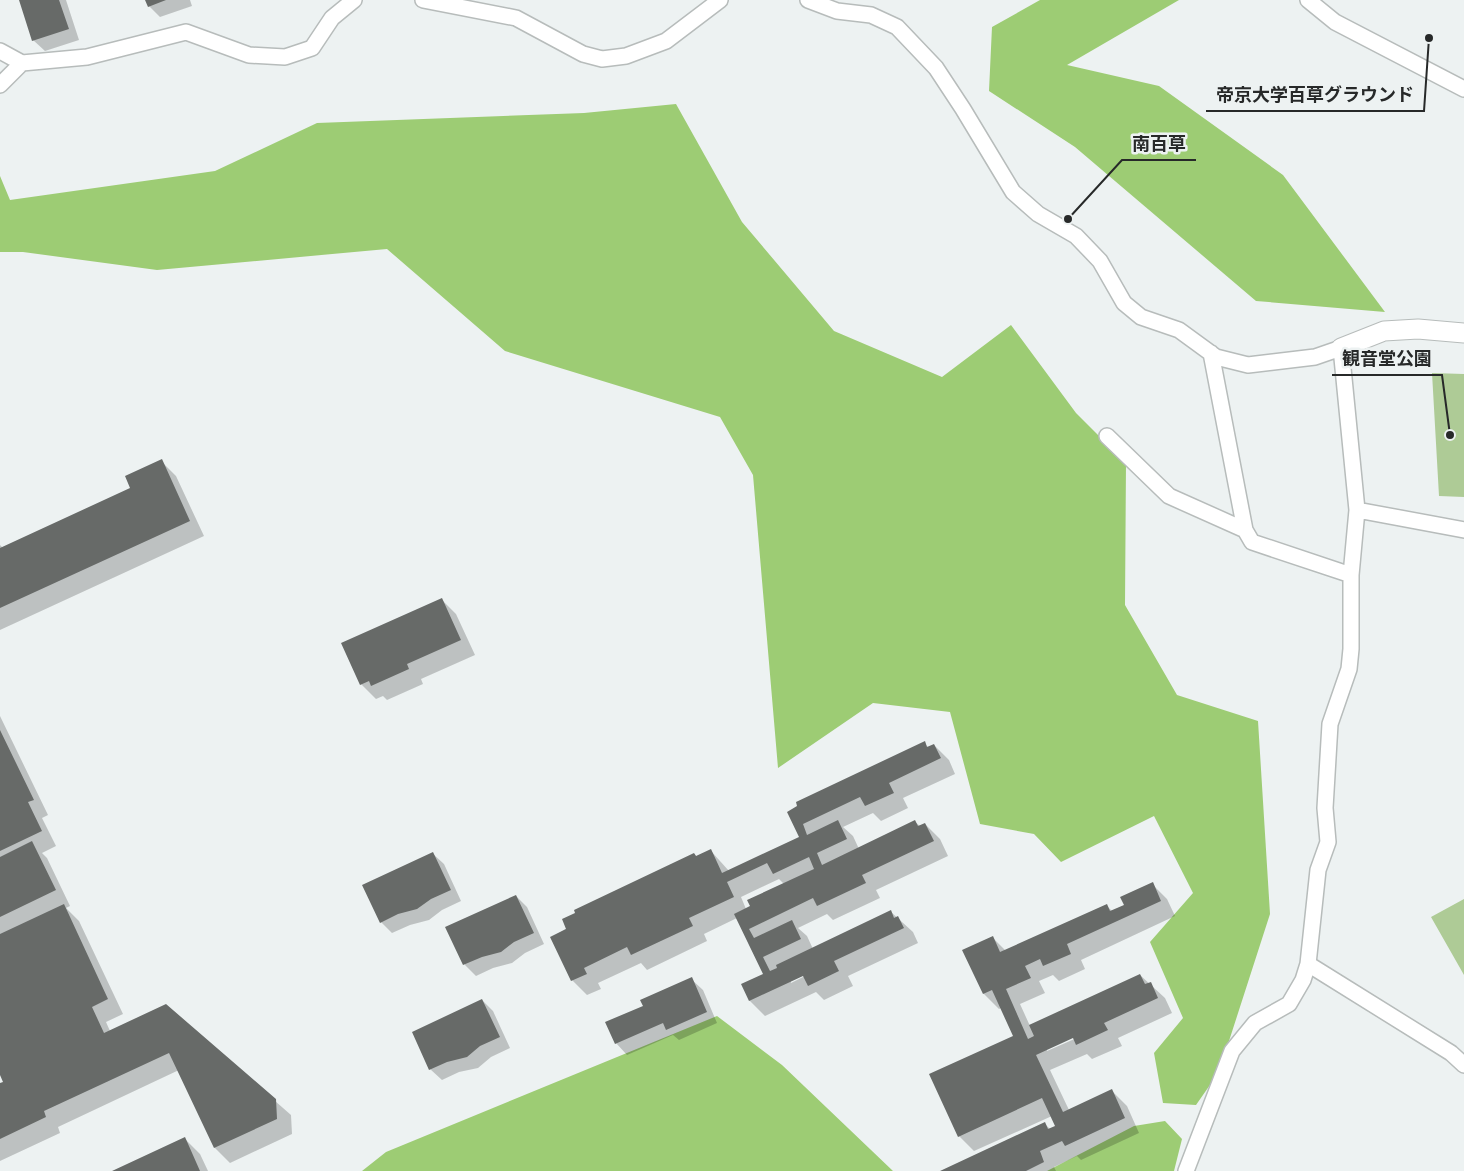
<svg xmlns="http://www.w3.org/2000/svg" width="1464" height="1171" viewBox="0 0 1464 1171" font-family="'Work Sans','Noto Sans JP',sans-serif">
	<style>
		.green { fill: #aecb96 }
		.forest { fill: #9dcc74 }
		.shadow { fill: #0003; fill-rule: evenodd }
		.building { fill: #676a68 }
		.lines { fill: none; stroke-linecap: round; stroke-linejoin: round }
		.minor-casing { stroke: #b7bcbb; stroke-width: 18 }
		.tertiary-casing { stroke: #b7bcbb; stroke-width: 21 }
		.minor { stroke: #fff; stroke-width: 15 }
		.tertiary { stroke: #fff; stroke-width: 19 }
		.leader { fill: none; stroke: #272929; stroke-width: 2 }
		.callout-dot { fill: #272929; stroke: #edf2f2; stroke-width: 2 }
		.callout-label { font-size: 18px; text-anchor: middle; font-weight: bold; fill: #272929; stroke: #edf2f2; stroke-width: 5; stroke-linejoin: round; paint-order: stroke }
	</style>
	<rect width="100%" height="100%" fill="#edf2f2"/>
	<path class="green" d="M 1432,373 L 1464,374 L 1464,497 L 1439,496 Z
		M 1464,899 L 1464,975 L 1431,917 Z"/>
	<path class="forest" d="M 1040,0 L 1179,0 L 1067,65 L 1159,86 L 1283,175 L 1385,312 L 1256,301 L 1075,147 L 989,91 L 992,27 Z
		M 676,104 L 742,222 L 834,331 L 942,377 L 1011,325 L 1076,413 L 1126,463 L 1125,605 L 1177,695 L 1258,721 L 1270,914 L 1219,1072 L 1196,1105 L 1163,1103 L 1154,1053 L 1183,1018 L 1150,942 L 1193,893 L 1154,816 L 1061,862 L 1034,834 L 980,824 L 950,712 L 873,703 L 778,768 L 753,475 L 720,417 L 505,351 L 387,249 L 157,270 L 23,252 L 0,252 L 0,176 L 10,200 L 215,171 L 317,123 L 584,113 Z
		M 717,1016 L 782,1065 L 893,1171 L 362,1171 L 386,1152 Z
		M 1165,1121 L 1182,1139 L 1174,1171 L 1047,1171 L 1134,1126 Z"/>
	<path class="shadow" d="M 21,0 L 66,0 L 79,40 L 45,51 L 33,40 Z
		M 147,0 L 190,0 L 192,6 L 160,17 L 149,6 Z
		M 161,461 L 176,476 L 204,536 L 0,630 L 0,545 L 3,548 L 132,489 Z
		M 441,599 L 456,614 L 475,655 L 421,679 L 423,684 L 387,700 L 383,696 L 376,699 L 361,684 Z
		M 0,716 L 48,815 L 42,818 L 56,846 L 42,853 L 47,858 L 70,906 L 66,908 L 79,921 L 123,1014 L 106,1022 L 110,1031 L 166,1005 L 291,1115 L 292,1134 L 230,1163 L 215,1148 L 179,1070 L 58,1127 L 60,1133 L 0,1161 L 0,1084 L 5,1082 L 0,1072 Z
		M 924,743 L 929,748 L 934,745 L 949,760 L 955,774 L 903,798 L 908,808 L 881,821 L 873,813 L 843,827 L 853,836 L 859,849 L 915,822 L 920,826 L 925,824 L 940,839 L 948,856 L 876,890 L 880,898 L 833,920 L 827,914 L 798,928 L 807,936 L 813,949 L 891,912 L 913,932 L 918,943 L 848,976 L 853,986 L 824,1000 L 816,992 L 765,1016 L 750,1001 L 743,985 L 764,975 L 737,918 L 704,934 L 707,941 L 647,970 L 641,963 L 598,983 L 601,989 L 587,995 L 572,980 L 552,937 L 694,854 L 697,857 L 711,851 L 729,871 L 801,837 L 789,812 ZM 779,879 L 784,884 L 746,909 L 741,897 ZM 808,972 L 809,974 L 791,983 L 791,980 Z
		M 432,853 L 444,864 L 461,901 L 442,910 L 429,920 L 410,925 L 392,933 L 381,922 Z
		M 1152,884 L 1167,899 L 1175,916 L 1081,960 L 1085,969 L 1059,981 L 1053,975 L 1039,981 L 1045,993 L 1020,1004 L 1030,1026 L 1140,975 L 1165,998 L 1172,1013 L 1118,1038 L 1122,1046 L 1092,1059 L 1087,1054 L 1050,1070 L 1069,1110 L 1112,1091 L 1127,1106 L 1139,1133 L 1081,1160 L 1077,1156 L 1054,1167 L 1056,1171 L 943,1171 L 1045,1124 L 1050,1129 L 1057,1126 L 1052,1116 L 974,1151 L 959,1136 L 1014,1036 L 1001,1008 L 999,1009 L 984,994 L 964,950 L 992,937 L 1006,951 L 1106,905 L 1112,911 L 1125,905 ZM 1078,1034 L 1079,1037 L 1047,1051 L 1047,1049 Z
		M 516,896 L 527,907 L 544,944 L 525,953 L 512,963 L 493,968 L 476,976 L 465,965 L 447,928 Z
		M 691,979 L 703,990 L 717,1023 L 679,1040 L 673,1035 L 627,1055 L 616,1043 L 644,1007 Z
		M 482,1000 L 493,1011 L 510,1048 L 491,1057 L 478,1068 L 459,1072 L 442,1080 L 430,1069 Z
		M 185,1139 L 200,1154 L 208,1171 L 115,1171 Z"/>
	<path class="building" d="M 19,0 L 59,0 L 69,29 L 32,41 Z
		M 145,0 L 166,0 L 148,7 Z
		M 162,459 L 190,521 L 0,608 L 0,548 L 130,488 L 125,476 Z
		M 442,598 L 461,640 L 407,664 L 409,669 L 371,686 L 369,681 L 360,685 L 341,643 Z
		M 0,730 L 34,800 L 28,802 L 42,831 L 0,851 Z
		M 925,741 L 927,747 L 934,744 L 941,758 L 889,783 L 894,793 L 865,806 L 860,797 L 803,824 L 807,835 L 838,820 L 847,839 L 817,853 L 822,865 L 915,820 L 918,826 L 925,823 L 934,841 L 862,875 L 866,883 L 817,906 L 813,898 L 749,929 L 754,938 L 792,920 L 801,939 L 763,957 L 770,971 L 777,968 L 776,965 L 891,910 L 894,918 L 898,916 L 904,928 L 834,961 L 839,971 L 808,986 L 803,976 L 749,1001 L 741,984 L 763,974 L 734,914 L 750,906 L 747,900 L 814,869 L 809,857 L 773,874 L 767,863 L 727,882 L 734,897 L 689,918 L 693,926 L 631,955 L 627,947 L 584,968 L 587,974 L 571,981 L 550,937 L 566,929 L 562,919 L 575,913 L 574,910 L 694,853 L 696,856 L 711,849 L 722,873 L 799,837 L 787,812 L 797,806 L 796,802 Z
		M 32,841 L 56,890 L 0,917 L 0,857 Z
		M 433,852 L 451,890 L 431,899 L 417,909 L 398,914 L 380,923 L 362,885 Z
		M 1153,882 L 1161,901 L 1067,944 L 1071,954 L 1043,966 L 1040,959 L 1025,966 L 1031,978 L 1006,989 L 1028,1039 L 1034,1036 L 1029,1025 L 1140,974 L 1145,984 L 1151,982 L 1158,998 L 1104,1023 L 1108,1030 L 1076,1045 L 1073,1038 L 1036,1055 L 1063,1112 L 1112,1089 L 1125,1118 L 1065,1146 L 1062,1141 L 1040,1151 L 1044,1162 L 1026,1171 L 940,1171 L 1045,1122 L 1048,1129 L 1055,1126 L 1042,1098 L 958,1137 L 929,1074 L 1013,1036 L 992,990 L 983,994 L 962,950 L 993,936 L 1000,952 L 1107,904 L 1110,911 L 1124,905 L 1120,897 Z
		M 516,895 L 534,933 L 514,942 L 501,952 L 482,957 L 463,965 L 445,927 Z
		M 64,904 L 108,999 L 92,1007 L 104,1033 L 166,1004 L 276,1099 L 277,1119 L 214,1148 L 169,1053 L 44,1111 L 46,1117 L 0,1139 L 0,1083 L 3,1082 L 0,1075 L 0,934 Z
		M 692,977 L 707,1012 L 666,1030 L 663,1023 L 615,1044 L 605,1022 L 643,1006 L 640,1000 Z
		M 482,999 L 500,1037 L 480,1046 L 467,1057 L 447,1062 L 429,1070 L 412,1032 Z
		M 185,1137 L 200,1171 L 112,1171 Z"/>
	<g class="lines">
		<defs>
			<path id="minor" d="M 423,0 L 516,18 L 583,54 L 602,59 L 626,56 L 666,41 L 720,0
				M 808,0 L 837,11 L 871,15 L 897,27 L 936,68 L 963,109 L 1013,192 L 1038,214 L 1076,236 L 1100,261 L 1124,303 L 1141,317 L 1179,330 L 1216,357 L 1248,365 L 1315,357 L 1341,348 L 1357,510 L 1351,575 L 1351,649 L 1349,669 L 1330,724 L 1325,808 L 1328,842 L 1318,870 L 1308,964 L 1303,980 L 1289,1004 L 1255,1023 L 1232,1051 L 1186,1171
				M 1308,0 L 1335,22 L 1464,89
				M 0,51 L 22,63 L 87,57 L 186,32 L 249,55 L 285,57 L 312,48 L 332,18 L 354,0
				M 0,85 L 22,63
				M 1211,353 L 1245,530 L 1252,542 L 1351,575
				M 1107,436 L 1169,496 L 1245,530
				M 1357,510 L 1464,530
				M 1308,964 L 1451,1053 L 1464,1065"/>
			<path id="tertiary" d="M 1341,348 L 1384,331 L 1418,329 L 1464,333"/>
		</defs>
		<use href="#minor" class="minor-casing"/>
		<use href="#tertiary" class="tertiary-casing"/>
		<use href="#minor" class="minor"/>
		<use href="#tertiary" class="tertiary"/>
	</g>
	<path class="leader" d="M1429 38L1424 111H1206M1068 219L1122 160H1196M1450 435L1442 375H1332"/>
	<g class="callout-dot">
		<circle cx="1429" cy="38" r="5"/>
		<circle cx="1068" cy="219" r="5"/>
		<circle cx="1450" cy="435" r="5"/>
	</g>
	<g class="callout-label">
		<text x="1315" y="101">帝京大学百草グラウンド</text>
		<text x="1159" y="150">南百草</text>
		<text x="1387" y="365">観音堂公園</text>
	</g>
</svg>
